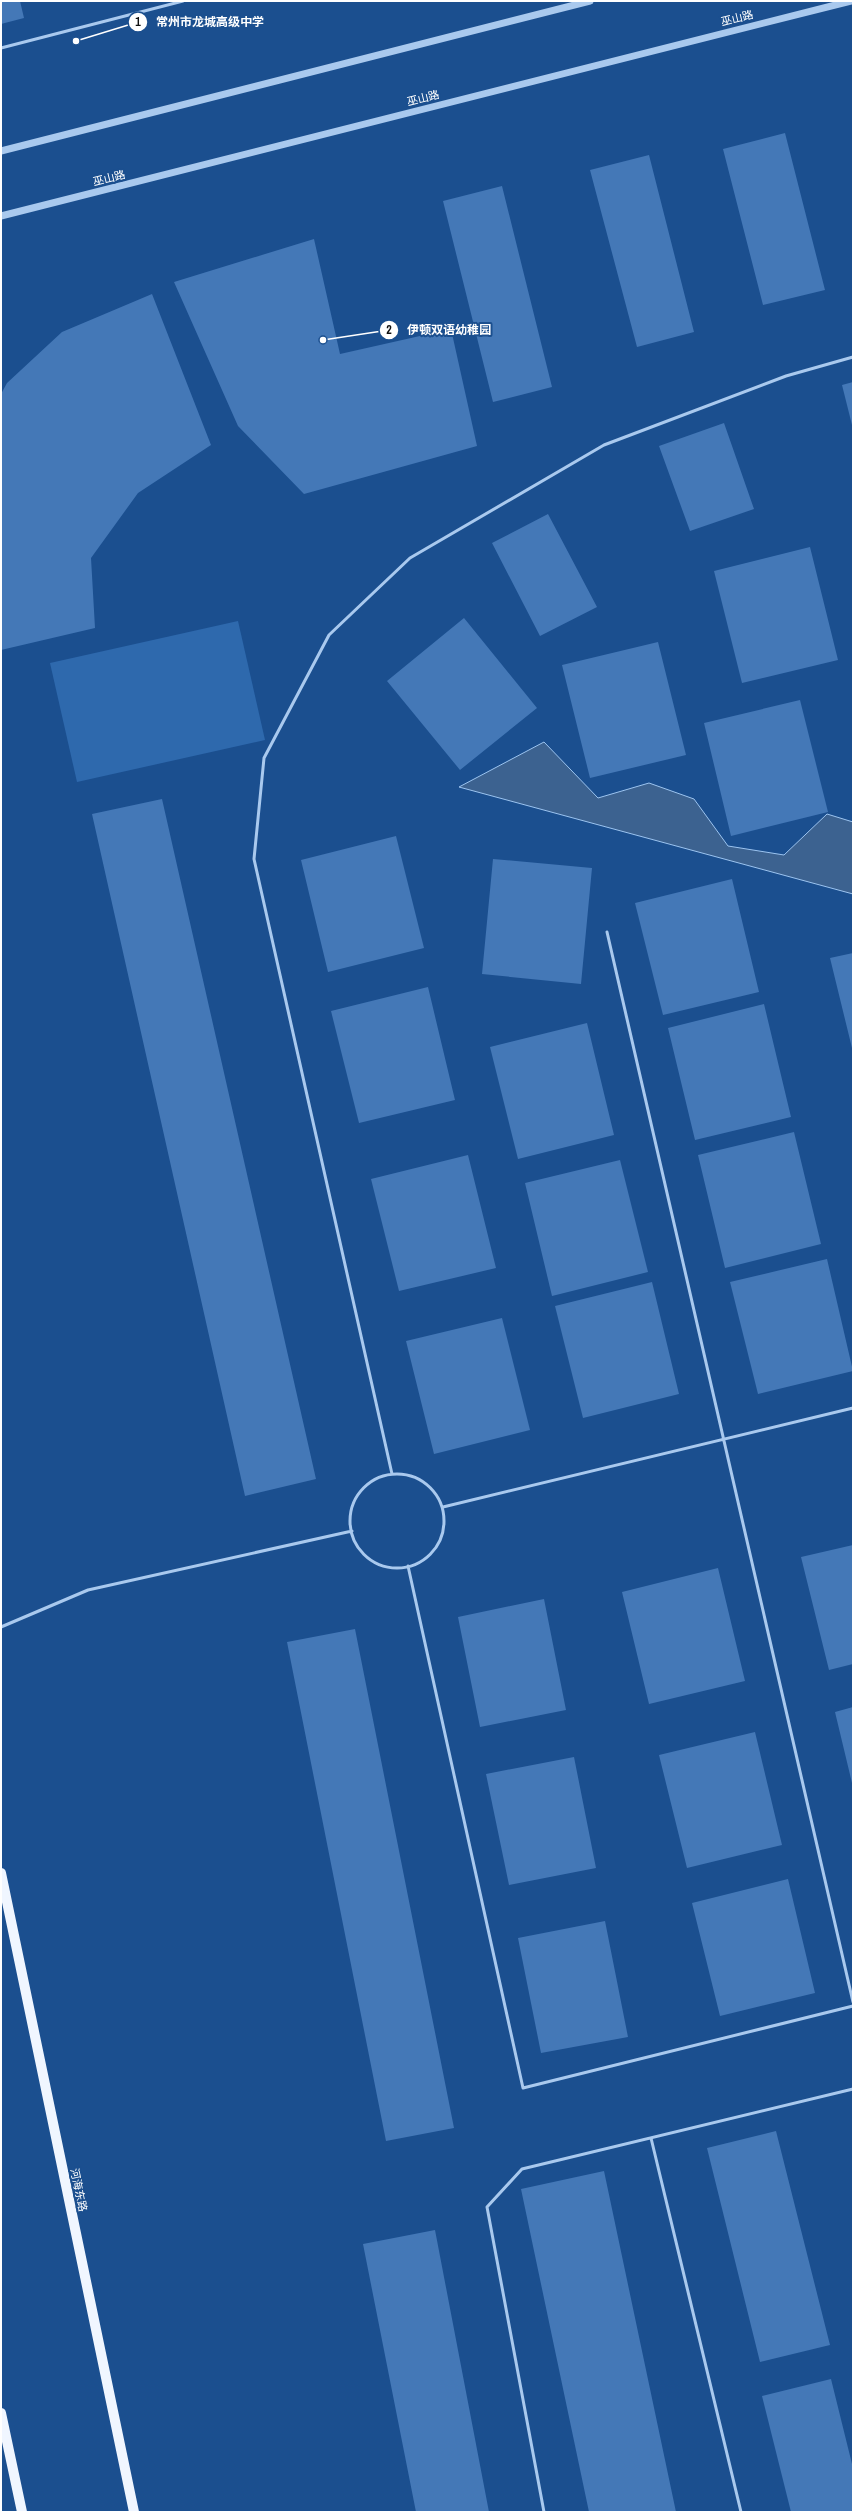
<svg xmlns="http://www.w3.org/2000/svg" width="854" height="2513" viewBox="0 0 854 2513" font-family="'Archivo Narrow','Noto Sans SC',sans-serif">
	<style>
		.green { fill: #2e69ad }
		.water { fill: #3c6290; stroke: #9cc4f0 }
		.building { fill: #4478b7 }
		.lines { fill: none; stroke-linecap: round; stroke-linejoin: round }
		.service { stroke: #a9c9ee; stroke-width: 3 }
		.tertiary { stroke: #a9c9ee; stroke-width: 7 }
		.primary { stroke: #f0f6ff; stroke-width: 10 }
		.labels { text-anchor: middle; stroke-width: 4; stroke-linejoin: round; paint-order: stroke }
		.street-label { font-size: 11px; fill: #fff; stroke: #1b4f8f }
		.leader { fill: none; stroke: #fff; stroke-width: 1.5 }
		.callout-dot { fill: #fff; stroke: #1b4f8f; stroke-width: 1.5 }
		.mark-label { font-size: 12px; text-anchor: middle; font-weight: bold; fill: #111 }
		.callout-label { font-size: 12px; text-anchor: middle; font-weight: bold; fill: #fff; stroke: #1b4f8f; stroke-width: 4; stroke-linejoin: round; paint-order: stroke }
	</style>
	<rect width="100%" height="100%" fill="#1b4f8f"/>
	<path class="green" d="M 238,621 L 265,740 L 77,782 L 50,663 Z"/>
	<path class="water" d="M 544,742 L 598,798 L 649,783 L 694,799 L 728,846 L 784,855 L 827,814 L 853,822 L 853,894 L 459,787 Z"/>
	<path class="building" d="M 1,1 L 20,1 L 24,18 L 1,24 Z
		M 785,133 L 825,290 L 763,305 L 723,149 Z
		M 649,155 L 694,332 L 637,347 L 590,170 Z
		M 502,186 L 552,387 L 493,402 L 443,201 Z
		M 314,239 L 340,354 L 451,329 L 477,446 L 304,494 L 238,426 L 174,282 Z
		M 152,294 L 211,445 L 138,493 L 91,558 L 95,628 L 1,650 L 1,394 L 7,383 L 62,332 Z
		M 853,382 L 853,425 L 852,425 L 842,385 Z
		M 724,423 L 754,509 L 690,531 L 659,446 Z
		M 548,514 L 597,607 L 540,636 L 492,543 Z
		M 810,547 L 838,660 L 742,683 L 714,571 Z
		M 464,618 L 537,708 L 460,770 L 387,681 Z
		M 658,642 L 686,755 L 590,778 L 562,665 Z
		M 800,700 L 828,812 L 731,836 L 704,723 Z
		M 162,799 L 316,1479 L 245,1496 L 92,814 Z
		M 396,836 L 424,948 L 328,972 L 301,860 Z
		M 493,859 L 592,868 L 581,984 L 482,974 Z
		M 732,879 L 759,992 L 663,1015 L 635,903 Z
		M 853,953 L 853,1048 L 852,1048 L 830,958 Z
		M 428,987 L 455,1100 L 359,1123 L 331,1011 Z
		M 764,1004 L 791,1117 L 695,1140 L 668,1028 Z
		M 587,1023 L 614,1135 L 518,1159 L 490,1047 Z
		M 794,1132 L 821,1244 L 725,1268 L 698,1155 Z
		M 468,1155 L 496,1268 L 399,1291 L 371,1179 Z
		M 620,1160 L 648,1272 L 552,1296 L 525,1183 Z
		M 827,1259 L 853,1371 L 758,1394 L 730,1282 Z
		M 652,1282 L 679,1394 L 583,1418 L 555,1306 Z
		M 502,1318 L 530,1430 L 434,1454 L 406,1341 Z
		M 853,1545 L 853,1664 L 829,1670 L 801,1557 Z
		M 718,1568 L 745,1681 L 649,1704 L 622,1592 Z
		M 544,1599 L 566,1710 L 480,1727 L 458,1617 Z
		M 355,1629 L 454,2128 L 386,2141 L 287,1642 Z
		M 853,1707 L 853,1783 L 852,1783 L 835,1712 Z
		M 755,1732 L 782,1845 L 687,1868 L 659,1755 Z
		M 574,1757 L 596,1868 L 509,1885 L 486,1774 Z
		M 788,1879 L 815,1993 L 720,2016 L 692,1903 Z
		M 605,1921 L 628,2037 L 541,2053 L 518,1938 Z
		M 776,2131 L 830,2345 L 760,2362 L 707,2148 Z
		M 604,2171 L 676,2512 L 589,2512 L 521,2189 Z
		M 435,2230 L 489,2512 L 416,2512 L 363,2244 Z
		M 831,2379 L 853,2468 L 853,2512 L 791,2512 L 762,2396 Z"/>
	<g class="lines">
		<path class="service" d="M 1,48 L 183,1
			M 607,932 L 853,2002
			M 392,1474 L 254,859 L 264,758 L 329,635 L 410,558 L 604,445 L 786,376 L 853,357
			M350 1521a47 47 0 1 1 94 0a47 47 0 1 1-94 0Z
			M 443,1507 L 853,1408
			M 408,1566 L 523,2088 L 853,2006
			M 1,1627 L 88,1590 L 352,1531
			M 651,2138 L 741,2512
			M 544,2512 L 487,2207 L 522,2169 L 853,2089"/>
		<path class="tertiary" d="M 1,151 L 590,1
			M 1,216 L 851,1"/>
		<path class="primary" d="M 1,1873 L 134,2512
			M 1,2413 L 22,2512"/>
	</g>
	<g class="labels">
		<g class="street-label">
			<text transform="translate(737 18) rotate(-14)" y="4">巫山路</text>
			<text transform="translate(423 98) rotate(-14)" y="4">巫山路</text>
			<text transform="translate(109 178) rotate(-14)" y="4">巫山路</text>
			<text transform="translate(79 2190) rotate(78)" y="4">河海东路</text>
		</g>
	</g>
	<path class="leader" d="M76 41L138 22M323 340L389 330"/>
	<g class="callout-dot">
		<circle cx="76" cy="41" r="4"/>
		<circle cx="323" cy="340" r="4"/>
		<circle cx="138" cy="22" r="10"/>
		<circle cx="389" cy="330" r="10"/>
	</g>
	<g class="mark-label">
		<text x="138" y="26">1</text>
		<text x="389" y="334">2</text>
	</g>
	<g class="callout-label">
		<text x="210" y="26">常州市龙城高级中学</text>
		<text x="449" y="334">伊顿双语幼稚园</text>
	</g>
	<rect width="854" height="2513" fill="none" stroke="#ffffff" stroke-width="4"/>
</svg>
